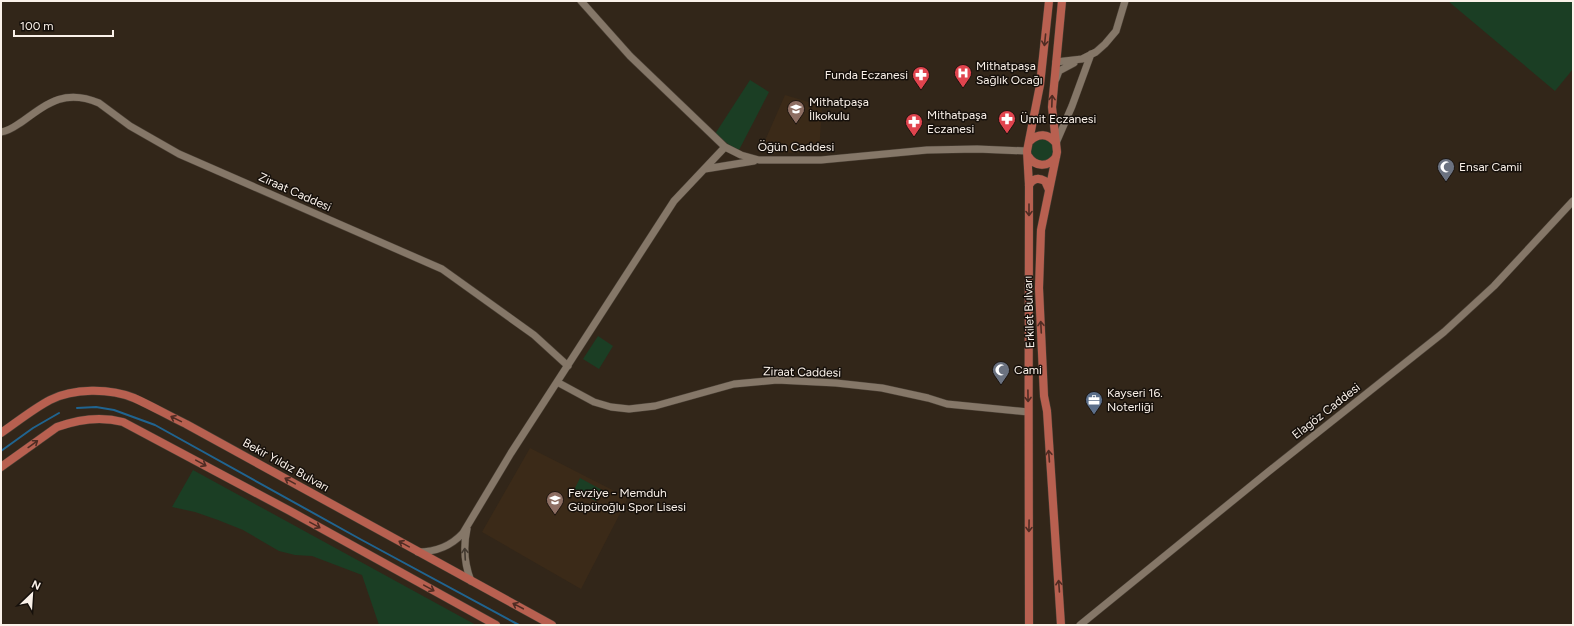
<svg xmlns="http://www.w3.org/2000/svg" width="1574" height="626" viewBox="0 0 1574 626" font-family="Figtree,sans-serif">
	<style>
		.built { fill: #3b2a18 }
		.green { fill: #1b3e24 }
		.lines { fill: none; stroke-linecap: round; stroke-linejoin: round }
		.stream { stroke: #206490; stroke-width: 2 }
		.tertiary-casing { stroke: #4b4136; stroke-width: 8 }
		.primary-casing { stroke: #4b4136; stroke-width: 9 }
		.tertiary { stroke: #857768; stroke-width: 7 }
		.primary { stroke: #b86050; stroke-width: 8 }
		.oneway { stroke: #4f2c23 }
		.oneway2 { stroke: #423930 }
		.labels { text-anchor: middle; stroke-width: 3; stroke-linejoin: round; paint-order: stroke }
		.poi-label { font-size: 12px; fill: #faf1e9; stroke: #16100b; text-anchor: start }
		.street-label { font-size: 12px; fill: #faf1e9; stroke: #16100b }
	</style>
	<rect width="100%" height="100%" fill="#322619"/>
	<path class="built" d="M 785,95 L 822,106 L 819,152 L 771,153 L 764,143 Z
		M 530,448 L 628,498 L 581,589 L 482,532 Z"/>
	<path class="green" d="M 1448,1 L 1573,1 L 1573,69 L 1555,91 Z
		M 750,80 L 769,92 L 739,150 L 732,147 L 715,134 Z
		M1031 150a11 11 0 1 1 22 0a11 11 0 1 1-22 0Z
		M 598,336 L 613,346 L 599,369 L 583,359 Z
		M 193,470 L 476,625 L 379,625 L 362,575 L 312,556 L 295,555 L 279,551 L 243,530 L 218,520 L 195,512 L 172,507 Z
		M 580,478 L 602,490 L 596,501 L 574,490 Z"/>
	<g class="lines">
		<path class="stream" d="M 77,408 L 96,407 L 114,410 L 155,425 L 360,539 L 519,625
			M 1,451 L 33,428 L 59,413"/>
		<defs>
			<path id="tertiary" d="M 581,1 L 630,56 L 725,147 L 741,155 L 759,160 L 821,160 L 927,150 L 977,149 L 1027,151
				M 1056,62 L 1082,59 L 1096,52 L 1105,44 L 1116,31 L 1125,1
				M 1056,79 L 1059,71 L 1074,63
				M 1,132 C 10,131 15,126 23,121 C 49,102 66,89 99,103 L 130,126 L 179,154 L 442,269 L 534,335 L 568,366
				M 1056,143 L 1072,106 L 1091,54
				M 705,169 L 754,161
				M 557,382 L 594,402 L 611,407 L 629,409 L 655,406 L 734,384 L 777,380 L 836,383 L 882,388 L 928,398 L 947,404 L 1028,412
				M 467,529 C 463,547 464,563 471,581
				M 418,552 C 437,552 451,546 463,533 L 511,453 L 674,201 L 725,147
				M 1080,625 L 1268,472 L 1444,332 L 1494,286 L 1573,201"/>
			<path id="primary" d="M 1030,141 C 1038,133 1048,133 1056,143
				M 1028,156 C 1035,167 1048,168 1056,157
				M 1029,185 C 1033,179 1038,177 1045,181 L 1049,190
				M 1,433 C 17,422 33,409 50,400 C 73,388 110,388 134,398 C 152,406 169,416 186,424 L 552,625
				M 1,467 L 57,427 C 79,419 101,416 123,422 L 290,511 L 496,625
				M 1029,625 C 1028,478 1029,332 1029,185 L 1027,151 L 1040,85 L 1049,1
				M 1061,625 L 1047,411 L 1044,396 L 1039,288 L 1041,230 L 1057,152 L 1052,107 L 1062,1"/>
		</defs>
		<use href="#tertiary" class="tertiary-casing"/>
		<use href="#primary" class="primary-casing"/>
		<use href="#tertiary" class="tertiary"/>
		<use href="#primary" class="primary"/>
	</g>
	<defs><path id="oneway-shaft" d="M-6 0H5M1.5-3L5.5 0L1.5 3" fill="none" stroke-width="1.6" stroke-linecap="round" stroke-linejoin="round"/></defs>
	<g class="oneway">
		<use href="#oneway-shaft" transform="translate(1045 40) rotate(96)"/>
		<use href="#oneway-shaft" transform="translate(1052 101) rotate(-88)"/>
		<use href="#oneway-shaft" transform="translate(1029 210) rotate(90)"/>
		<use href="#oneway-shaft" transform="translate(1041 327) rotate(-93)"/>
		<use href="#oneway-shaft" transform="translate(1028 396) rotate(89)"/>
		<use href="#oneway-shaft" transform="translate(176 419) rotate(-154)"/>
		<use href="#oneway-shaft" transform="translate(33 444) rotate(-36)"/>
		<use href="#oneway-shaft" transform="translate(1049 456) rotate(-94)"/>
		<use href="#oneway-shaft" transform="translate(201 463) rotate(29)"/>
		<use href="#oneway-shaft" transform="translate(290 481) rotate(-151)"/>
		<use href="#oneway-shaft" transform="translate(315 525) rotate(29)"/>
		<use href="#oneway-shaft" transform="translate(1029 526) rotate(91)"/>
		<use href="#oneway-shaft" transform="translate(404 544) rotate(-151)"/>
		<use href="#oneway-shaft" transform="translate(1059 586) rotate(-94)"/>
		<use href="#oneway-shaft" transform="translate(429 588) rotate(29)"/>
		<use href="#oneway-shaft" transform="translate(518 606) rotate(-152)"/>
	</g>
	<use class="oneway2" href="#oneway-shaft" transform="translate(465 554) rotate(-93)"/>
	<defs>
		<symbol id="hospital-pin" viewBox="-11 -11 22 30"><path d="M0 17L-7.5 6A9.5 9.5 0 1 1 7.5 6Z" fill="#e0444e" stroke="#16100b"/><path d="M-5-5h3v3.5h4V-5h3V5h-3V1.5h-4V5h-3Z" fill="#fff"/></symbol>
		<symbol id="pharmacy-pin" viewBox="-11 -11 22 30"><path d="M0 17L-7.5 6A9.5 9.5 0 1 1 7.5 6Z" fill="#e0444e" stroke="#16100b"/><path d="M-2-6h4v4h4v4h-4v4h-4v-4h-4v-4h4Z" fill="#fff"/></symbol>
		<symbol id="school-pin" viewBox="-11 -11 22 30"><path d="M0 17L-7.5 6A9.5 9.5 0 1 1 7.5 6Z" fill="#8d6e63" stroke="#16100b"/><path d="M0-5L7-2L0 1L-7-2ZM-4 1L0 2.5L4 1V4Q0 6-4 4Z" fill="#fff"/></symbol>
		<symbol id="mosque-pin" viewBox="-11 -11 22 30"><path d="M0 17L-7.5 6A9.5 9.5 0 1 1 7.5 6Z" fill="#6b7280" stroke="#16100b"/><path d="M3.5-4.9A6 6 0 1 0 3.5 4.9A5 5 0 1 1 3.5-4.9Z" fill="#fff"/></symbol>
		<symbol id="office-pin" viewBox="-11 -11 22 30"><path d="M0 17L-7.5 6A9.5 9.5 0 1 1 7.5 6Z" fill="#5c6f8a" stroke="#16100b"/><path d="M-6-3h4V-5.5h4V-3h4V5H-6ZM-1-4.5V-3h2v-1.5ZM-6 0V1H6V0Z" fill="#fff"/></symbol>
	</defs>
	<g fill-rule="evenodd">
		<use href="#hospital-pin" x="953" y="63" width="20" height="27"/>
		<use href="#pharmacy-pin" x="911" y="65" width="20" height="27"/>
		<use href="#school-pin" x="786" y="99" width="20" height="27"/>
		<use href="#pharmacy-pin" x="997" y="109" width="20" height="27"/>
		<use href="#pharmacy-pin" x="904" y="112" width="20" height="27"/>
		<use href="#mosque-pin" x="1436" y="157" width="20" height="27"/>
		<use href="#mosque-pin" x="991" y="360" width="20" height="27"/>
		<use href="#office-pin" x="1084" y="390" width="20" height="27"/>
		<use href="#school-pin" x="545" y="490" width="20" height="27"/>
	</g>
	<g class="labels">
		<g class="poi-label">
			<text x="976" y="70">Mithatpaşa<tspan x="976" dy="14">Sağlık Ocağı</tspan></text>
			<text x="908" y="79" text-anchor="end">Funda Eczanesi</text>
			<text x="809" y="106">Mithatpaşa<tspan x="809" dy="14">İlkokulu</tspan></text>
			<text x="927" y="119">Mithatpaşa<tspan x="927" dy="14">Eczanesi</tspan></text>
			<text x="1020" y="123">Ümit Eczanesi</text>
			<text x="1459" y="171">Ensar Camii</text>
			<text x="1014" y="374">Cami</text>
			<text x="1107" y="397">Kayseri 16.<tspan x="1107" dy="14">Noterliği</tspan></text>
			<text x="568" y="497">Fevziye - Memduh<tspan x="568" dy="14">Güpüroğlu Spor Lisesi</tspan></text>
		</g>
		<g class="street-label">
			<text x="796" y="151">Öğün Caddesi</text>
			<text transform="translate(295 192) rotate(24)" y="4">Ziraat Caddesi</text>
			<text transform="translate(1029 312) rotate(-92)" y="4">Erkilet Bulvarı</text>
			<text transform="translate(802 372) rotate(1)" y="4">Ziraat Caddesi</text>
			<text transform="translate(1326 411) rotate(-38)" y="4">Elagöz Caddesi</text>
			<text transform="translate(286 465) rotate(29)" y="4">Bekir Yıldız Bulvarı</text>
		</g>
	</g>
	<rect width="1574" height="626" fill="none" stroke="#faf1e9" stroke-width="4"/>
	<g transform="translate(32 594) rotate(25)" stroke="#16100b" stroke-width="3" paint-order="stroke">
	<path d="M0-3L7 15L0 10L-7 15Z" fill="#faf1e9"/>
	<text y="-6" font-size="11" font-weight="bold" text-anchor="middle" fill="#faf1e9">N</text>
	</g>
	<path d="M14 30v6h99v-6" fill="none" stroke="#faf1e9" stroke-width="2"/>
	<text x="20" y="30" font-size="12" fill="#faf1e9" stroke="#16100b" stroke-width="3" paint-order="stroke">100 m</text>
</svg>
